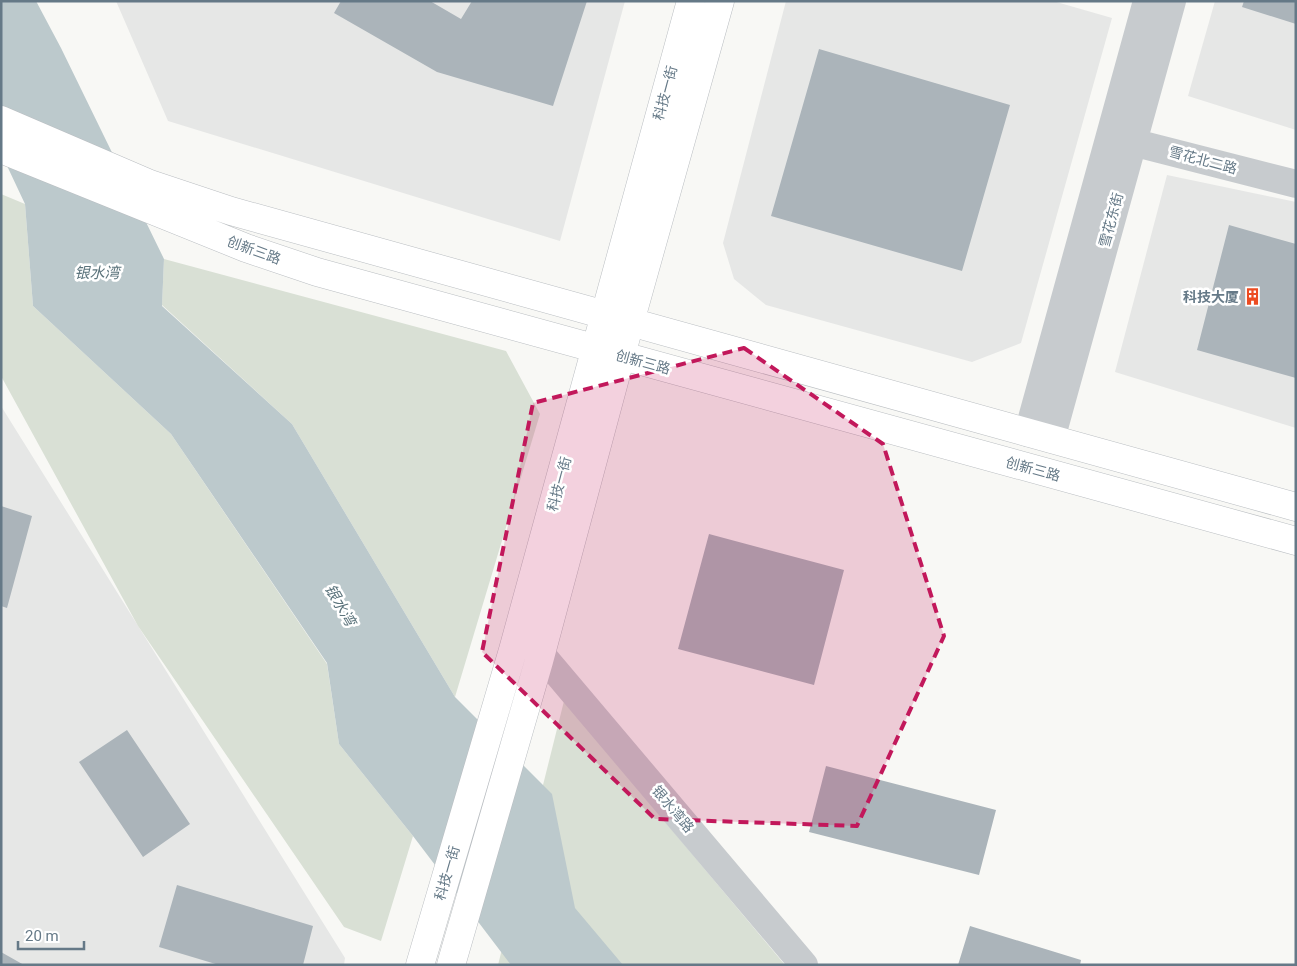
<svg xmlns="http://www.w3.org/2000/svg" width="1297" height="966" viewBox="0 0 1297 966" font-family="Roboto,'Noto Sans SC',sans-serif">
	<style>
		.built { fill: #e6e7e6 }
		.green { fill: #d9e0d5 }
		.water { fill: #bcc9cc }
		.building { fill: #abb4ba }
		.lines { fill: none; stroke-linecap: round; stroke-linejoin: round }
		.major-casing { stroke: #babec2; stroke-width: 29 }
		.minor { stroke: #c7cbce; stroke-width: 28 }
		.major { stroke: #fff; stroke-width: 28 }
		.marked { fill: #c2185b; fill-opacity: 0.2; stroke: #c2185b; stroke-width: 4; stroke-dasharray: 10 6; stroke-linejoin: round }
		.labels { text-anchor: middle; stroke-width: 5; stroke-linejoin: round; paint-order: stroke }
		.street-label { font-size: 14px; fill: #657987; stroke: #fff }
		.poi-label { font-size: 14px; font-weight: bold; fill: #657987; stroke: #fff; text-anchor: end }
		.water-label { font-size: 15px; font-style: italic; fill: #5c747c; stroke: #fff }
	</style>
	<rect width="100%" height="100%" fill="#f8f8f5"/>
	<path class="built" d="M 116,1 L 625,1 L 560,241 L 168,121 Z
		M 786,1 L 1053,1 L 1112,18 L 1021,343 L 972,362 L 766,305 L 734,279 L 723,243 Z
		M 1215,1 L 1296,1 L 1296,130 L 1188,96 Z
		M 1167,175 L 1296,202 L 1296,428 L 1115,372 Z
		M 1,406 L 345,958 L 344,965 L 1,965 Z"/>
	<path class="green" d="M 1,194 L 25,204 L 33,306 L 171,434 L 327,664 L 339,744 L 413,836 L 381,941 L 344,927 L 138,626 L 1,376 Z
		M 164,259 L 506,351 L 540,414 L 455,697 L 292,424 L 162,305 Z
		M 564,701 L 785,965 L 498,965 Z"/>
	<path class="water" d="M 1,1 L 36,1 L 61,48 L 164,259 L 162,306 L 292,424 L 455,697 L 552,794 L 575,908 L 623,965 L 511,965 L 413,836 L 339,744 L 327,663 L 171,434 L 33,306 L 25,204 L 1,153 Z"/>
	<path class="building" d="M 341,1 L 430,1 L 461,19 L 472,1 L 587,1 L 553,106 L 437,72 L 334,13 Z
		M 1244,1 L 1296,1 L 1296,24 L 1242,7 Z
		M 819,49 L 1010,105 L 962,271 L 771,216 Z
		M 1229,225 L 1296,244 L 1296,378 L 1197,350 Z
		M 1,506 L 32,516 L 7,608 L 1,606 Z
		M 709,534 L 844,570 L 814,685 L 678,649 Z
		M 127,730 L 190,824 L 143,857 L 79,762 Z
		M 826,766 L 996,810 L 979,875 L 809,832 Z
		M 177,885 L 313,926 L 303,965 L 219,965 L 159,947 Z
		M 970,926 L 1081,960 L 1080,965 L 958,965 Z
		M 1,952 L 24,965 L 1,965 Z"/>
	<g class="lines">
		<defs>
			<path id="major" d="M 1,120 L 150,184 L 231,211 L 1296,507
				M 1,149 L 246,248 L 317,272 L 1296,541
				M 420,965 L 513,650 L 691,1
				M 451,965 L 539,661 L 630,322 L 720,1"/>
		</defs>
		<use href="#major" class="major-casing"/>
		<path class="minor" d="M 1116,138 L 1296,184
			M 1028,433 L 1147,1
			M 1051,439 L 1172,1
			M 541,654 L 804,965"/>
		<use href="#major" class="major"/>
	</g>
	<path class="marked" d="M 744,348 L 883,444 L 944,636 L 857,826 L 655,819 L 482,652 L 533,403 Z"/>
	<defs>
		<symbol id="building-bare" viewBox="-9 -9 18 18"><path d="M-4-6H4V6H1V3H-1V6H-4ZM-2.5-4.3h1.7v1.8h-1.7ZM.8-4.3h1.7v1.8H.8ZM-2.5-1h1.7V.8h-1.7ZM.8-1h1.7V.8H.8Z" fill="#ec4b21" stroke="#fff" stroke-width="2.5" paint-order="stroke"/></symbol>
	</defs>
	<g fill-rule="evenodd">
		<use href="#building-bare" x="1240" y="284" width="25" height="25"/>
	</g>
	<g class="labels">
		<g class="street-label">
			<text transform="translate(665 93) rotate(-75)" y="5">科技一街</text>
			<text transform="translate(1203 160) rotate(15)" y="5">雪花北二路</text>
			<text transform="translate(1111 220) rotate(-75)" y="5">雪花东街</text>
			<text transform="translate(254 250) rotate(20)" y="5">创新三路</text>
			<text transform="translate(643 362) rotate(15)" y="5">创新三路</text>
			<text transform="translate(1033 469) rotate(15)" y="5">创新三路</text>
			<text transform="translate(559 484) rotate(-75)" y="5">科技一街</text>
			<text transform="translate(673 809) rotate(50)" y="5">银水湾路</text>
			<text transform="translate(447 873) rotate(-74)" y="5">科技一街</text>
		</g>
		<g class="poi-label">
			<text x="1239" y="302">科技大厦</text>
		</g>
		<g class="water-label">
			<text x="97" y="278">银水湾</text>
			<text transform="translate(340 605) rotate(60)" y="5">银水湾</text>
		</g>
	</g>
	<rect width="1297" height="966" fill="none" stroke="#657987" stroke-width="5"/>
	<path d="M18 941v8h66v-8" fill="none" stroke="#657987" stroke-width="2.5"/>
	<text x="25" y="941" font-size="15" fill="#657987" stroke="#ffffff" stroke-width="4" paint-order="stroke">20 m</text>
</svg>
